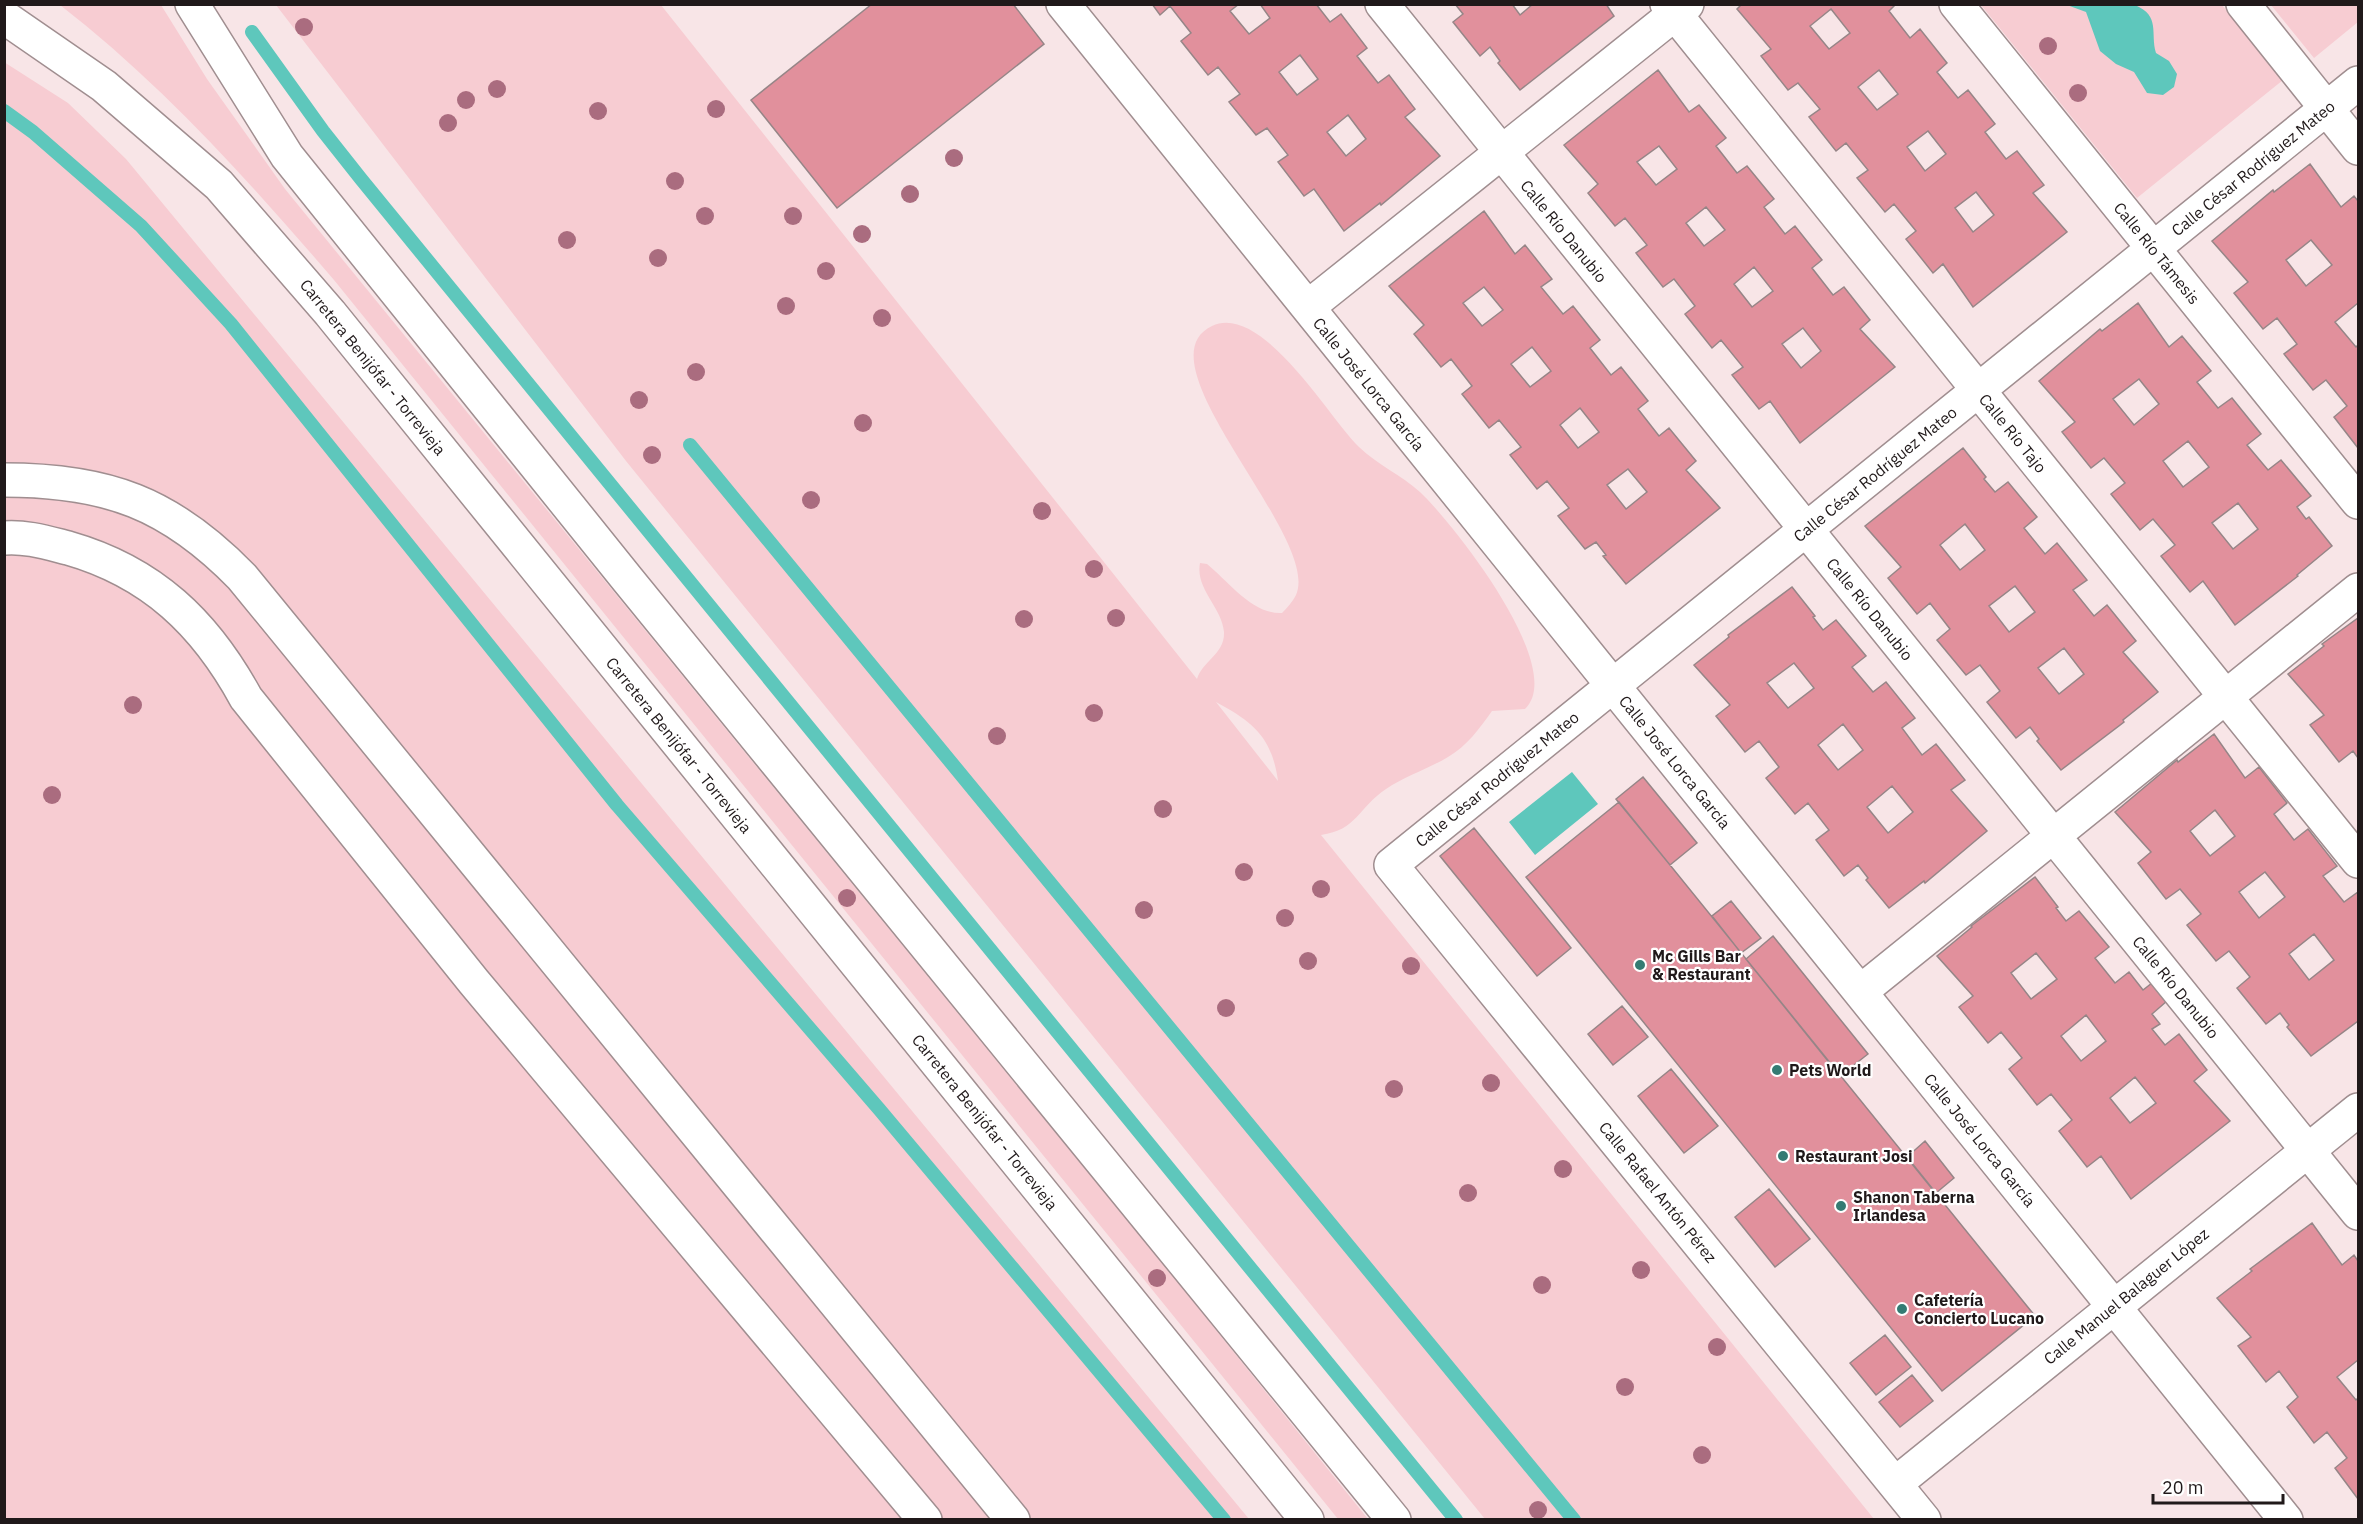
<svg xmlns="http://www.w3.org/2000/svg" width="2363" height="1524" viewBox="0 0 2363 1524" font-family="'IBM Plex Sans',sans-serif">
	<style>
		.green { fill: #f7ccd2; fill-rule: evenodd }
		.water { fill: #5ec7bc }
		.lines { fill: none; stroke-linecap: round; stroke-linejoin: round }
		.stream { stroke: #5ec7bc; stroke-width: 14 }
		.building { fill: #e1909c; stroke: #968587; stroke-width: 1.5; fill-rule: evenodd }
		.street-casing { stroke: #a08e90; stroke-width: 36 }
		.secondary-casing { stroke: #a08e90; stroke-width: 36 }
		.street { stroke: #fff; stroke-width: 33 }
		.secondary { stroke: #fff; stroke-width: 33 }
		.tree { fill: #aa6c7f }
		.poi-dot { fill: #347b73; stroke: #fff; stroke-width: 2 }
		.labels { text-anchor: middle; stroke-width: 4.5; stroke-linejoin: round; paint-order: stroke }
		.street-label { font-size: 16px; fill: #20191a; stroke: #fff }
		.poi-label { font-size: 16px; font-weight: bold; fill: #20191a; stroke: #fff; text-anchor: start }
	</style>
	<rect width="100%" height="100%" fill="#f8e5e7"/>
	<path class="green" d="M 60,5 L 161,5 L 207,79 L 285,189 L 1187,1294 L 1368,1519 L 1338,1519 L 334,280 C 250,182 162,84 60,5 Z
		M 276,5 L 661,5 L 1197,679 C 1202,661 1225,654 1224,632 C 1222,607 1195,589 1200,563 L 1207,564 C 1228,581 1253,615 1282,613 C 1287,608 1293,601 1296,595 C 1322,537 1136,362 1212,326 C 1262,302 1330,419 1359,447 C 1378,465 1401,475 1420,492 C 1452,522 1568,668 1525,709 L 1492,711 C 1479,729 1467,746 1448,757 C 1428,769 1405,776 1386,789 C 1358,808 1357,830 1321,835 L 1874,1519 L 1485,1519 L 626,461 ZM 1216,702 C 1253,722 1272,737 1278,781 Z
		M 1981,5 L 2222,5 L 2283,80 L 2137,198 Z
		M 2271,5 L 2358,5 L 2358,22 L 2314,58 Z
		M 4,62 L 68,103 L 126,159 L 1249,1519 L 5,1519 Z"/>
	<path class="water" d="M 2135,5 C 2161,16 2150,33 2156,53 L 2169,61 L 2177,74 L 2174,87 L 2163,95 L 2147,93 L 2134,72 L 2116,64 L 2100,51 L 2086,12 L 2067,5 Z
		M 1572,772 L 1598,804 L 1535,855 L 1509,822 Z"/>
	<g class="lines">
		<path class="stream" d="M 252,32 L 323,131 L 361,179 L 1456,1520
			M 4,111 L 33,132 L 141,226 L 231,324 L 617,805 L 879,1109 L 1224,1520
			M 690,445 L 1574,1520"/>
	</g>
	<path class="building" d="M 872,4 L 1013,4 L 1044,44 L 837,208 L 751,100 Z
		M 1152,4 L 1239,4 L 1230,11 L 1249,34 L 1270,18 L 1260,4 L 1316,4 L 1330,22 L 1341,14 L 1367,48 L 1357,56 L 1378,83 L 1389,75 L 1415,109 L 1405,117 L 1440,156 L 1381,205 L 1380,203 L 1344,231 L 1314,189 L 1304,196 L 1278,162 L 1288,155 L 1267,128 L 1256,135 L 1229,102 L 1240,94 L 1218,67 L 1208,75 L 1181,41 L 1191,33 L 1170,6 L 1160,15 ZM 1300,55 L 1318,79 L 1297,95 L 1279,72 ZM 1348,115 L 1366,139 L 1346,156 L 1327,132 Z
		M 1455,4 L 1512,4 L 1520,15 L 1533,4 L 1606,4 L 1614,16 L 1520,90 L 1498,63 L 1500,61 L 1490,47 L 1480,56 L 1453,22 L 1463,14 Z
		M 1742,4 L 1896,4 L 1889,11 L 1910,38 L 1920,29 L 1947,63 L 1937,72 L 1958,98 L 1968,90 L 1995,124 L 1985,132 L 2006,159 L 2017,151 L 2044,185 L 2033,193 L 2067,232 L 1973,307 L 1943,264 L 1933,273 L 1906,239 L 1916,231 L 1894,204 L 1885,212 L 1857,178 L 1868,170 L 1846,143 L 1836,151 L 1809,117 L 1820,109 L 1798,83 L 1788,90 L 1761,56 L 1771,49 L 1737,9 ZM 1831,9 L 1850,33 L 1829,49 L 1810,26 ZM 1879,70 L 1898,94 L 1877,110 L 1858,87 ZM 1928,131 L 1946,154 L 1925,171 L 1907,147 ZM 1976,192 L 1994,215 L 1973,232 L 1955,208 Z
		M 1658,70 L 1689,112 L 1699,105 L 1726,138 L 1716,146 L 1737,173 L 1747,166 L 1774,199 L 1764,207 L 1785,234 L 1795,226 L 1822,260 L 1812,268 L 1833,295 L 1844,287 L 1870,320 L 1860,329 L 1895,367 L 1800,443 L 1770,401 L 1759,409 L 1732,375 L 1743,367 L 1721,340 L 1712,348 L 1685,314 L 1695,306 L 1674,279 L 1663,287 L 1636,253 L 1647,245 L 1625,218 L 1615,226 L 1588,193 L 1598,184 L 1564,145 ZM 1659,146 L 1677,169 L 1656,185 L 1637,162 ZM 1706,207 L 1725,230 L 1704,246 L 1686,223 ZM 1754,267 L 1773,291 L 1752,307 L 1734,284 ZM 1803,328 L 1821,351 L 1801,368 L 1782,344 Z
		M 2310,164 L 2341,207 L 2354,196 L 2358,201 L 2358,303 L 2335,322 L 2356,347 L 2358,345 L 2358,448 L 2334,417 L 2347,406 L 2326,380 L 2313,390 L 2284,354 L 2297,344 L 2277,318 L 2263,329 L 2234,293 L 2248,282 L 2212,241 L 2273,190 L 2274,192 ZM 2311,240 L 2332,265 L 2306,286 L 2286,260 Z
		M 1484,211 L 1515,254 L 1525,245 L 1552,279 L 1541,287 L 1563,314 L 1573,306 L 1600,340 L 1590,348 L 1611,375 L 1621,367 L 1648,401 L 1638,409 L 1659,436 L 1669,428 L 1696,461 L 1686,470 L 1720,508 L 1626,584 L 1603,556 L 1606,555 L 1596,542 L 1585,549 L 1558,516 L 1569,508 L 1547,481 L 1537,489 L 1510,455 L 1521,447 L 1499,420 L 1489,428 L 1462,394 L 1472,386 L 1451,359 L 1441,367 L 1414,334 L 1424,325 L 1389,286 ZM 1484,287 L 1503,310 L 1482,326 L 1463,303 ZM 1532,347 L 1551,371 L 1530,387 L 1511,364 ZM 1580,408 L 1599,432 L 1578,448 L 1560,425 ZM 1628,469 L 1647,492 L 1626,509 L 1607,485 Z
		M 2138,303 L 2169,347 L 2182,336 L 2211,371 L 2197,382 L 2218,408 L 2232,398 L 2261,434 L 2247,445 L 2268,470 L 2281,460 L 2311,496 L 2297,507 L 2306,519 L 2309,517 L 2332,546 L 2297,575 L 2298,576 L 2235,625 L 2203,581 L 2190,592 L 2161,556 L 2175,545 L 2153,519 L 2140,530 L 2111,494 L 2125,483 L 2104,458 L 2091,468 L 2062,432 L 2075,422 L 2039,381 L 2100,329 L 2102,331 ZM 2139,379 L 2159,404 L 2134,425 L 2113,399 ZM 2188,441 L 2209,467 L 2183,487 L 2163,461 ZM 2238,503 L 2258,529 L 2233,549 L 2212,523 Z
		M 1963,448 L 1986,477 L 1984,479 L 1995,492 L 2008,482 L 2037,517 L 2024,528 L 2045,554 L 2057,543 L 2087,580 L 2073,590 L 2094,616 L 2107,605 L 2136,641 L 2123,652 L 2158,692 L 2123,720 L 2124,722 L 2061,770 L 2037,741 L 2039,739 L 2030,727 L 2016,738 L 1987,702 L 2000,691 L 1980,665 L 1966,675 L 1937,640 L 1950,629 L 1930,603 L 1917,614 L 1888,578 L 1901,567 L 1865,526 ZM 1965,524 L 1985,550 L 1960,570 L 1940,545 ZM 2015,586 L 2035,612 L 2009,632 L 1989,606 ZM 2064,648 L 2084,674 L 2059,694 L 2038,668 Z
		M 1792,587 L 1815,616 L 1813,617 L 1823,630 L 1836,620 L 1866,656 L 1852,667 L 1873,692 L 1886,682 L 1915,718 L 1902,728 L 1922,755 L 1936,744 L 1965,780 L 1951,790 L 1987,831 L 1925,883 L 1924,881 L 1889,908 L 1866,880 L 1868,878 L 1858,865 L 1844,876 L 1816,840 L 1829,830 L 1808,803 L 1795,814 L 1766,778 L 1779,767 L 1759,741 L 1745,752 L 1716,716 L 1730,705 L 1694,665 L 1729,637 L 1728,635 ZM 1794,663 L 1814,688 L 1788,708 L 1767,683 ZM 1843,724 L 1863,750 L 1838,770 L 1818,745 ZM 1892,786 L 1913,812 L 1888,833 L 1867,807 Z
		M 2358,618 L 2358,758 L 2353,751 L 2339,762 L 2310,725 L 2324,715 L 2288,674 L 2324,646 L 2322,644 Z
		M 2214,734 L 2245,778 L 2259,767 L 2287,803 L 2274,814 L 2294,840 L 2308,829 L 2337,866 L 2323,876 L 2344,902 L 2358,892 L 2358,1021 L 2311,1056 L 2287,1027 L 2289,1025 L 2280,1013 L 2266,1024 L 2237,988 L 2250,977 L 2229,951 L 2216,961 L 2187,925 L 2201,914 L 2180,889 L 2166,899 L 2138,863 L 2151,852 L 2115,812 L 2177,760 L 2178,762 ZM 2215,810 L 2235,836 L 2210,856 L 2190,831 ZM 2265,872 L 2285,897 L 2259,918 L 2239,892 ZM 2314,934 L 2334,960 L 2309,980 L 2289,954 Z
		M 1643,777 L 1697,843 L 1670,865 L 1616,799 Z
		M 1619,802 L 2035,1316 L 1942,1391 L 1526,877 Z
		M 1474,828 L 1571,948 L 1537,976 L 1440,856 Z
		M 2035,877 L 2058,907 L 2056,908 L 2066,921 L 2079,911 L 2109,947 L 2095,958 L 2115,983 L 2129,972 L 2143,990 L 2152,983 L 2167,1001 L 2152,1014 L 2160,1024 L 2152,1029 L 2165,1045 L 2179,1034 L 2207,1070 L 2194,1081 L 2230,1121 L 2131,1199 L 2101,1156 L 2087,1167 L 2059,1131 L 2072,1120 L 2051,1094 L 2037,1105 L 2009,1069 L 2022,1058 L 2001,1032 L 1988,1043 L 1959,1007 L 1973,996 L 1937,956 L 1972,927 L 1971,926 ZM 2036,953 L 2057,979 L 2031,999 L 2011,973 ZM 2086,1015 L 2106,1041 L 2081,1061 L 2061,1036 ZM 2135,1077 L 2156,1103 L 2130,1123 L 2110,1098 Z
		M 1731,901 L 1761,938 L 1741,953 L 1712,916 Z
		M 1773,936 L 1868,1054 L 1840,1076 L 1746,959 Z
		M 1622,1006 L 1648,1037 L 1613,1065 L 1588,1034 Z
		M 1671,1069 L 1718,1126 L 1684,1153 L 1638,1096 Z
		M 1925,1141 L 1954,1178 L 1936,1193 L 1907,1157 Z
		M 1769,1189 L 1810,1239 L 1775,1267 L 1735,1217 Z
		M 2312,1223 L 2342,1265 L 2354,1255 L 2358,1261 L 2358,1360 L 2337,1377 L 2356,1400 L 2358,1398 L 2358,1499 L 2335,1468 L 2347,1458 L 2327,1432 L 2314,1443 L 2287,1407 L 2298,1397 L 2279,1371 L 2266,1382 L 2238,1346 L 2251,1337 L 2217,1298 L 2252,1271 L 2250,1269 Z
		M 1885,1335 L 1911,1367 L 1876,1395 L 1850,1363 Z
		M 1912,1375 L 1933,1401 L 1900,1427 L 1879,1402 Z"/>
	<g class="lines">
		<defs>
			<path id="street" d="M 1063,4 L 2286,1520
				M 1382,4 L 2358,1213
				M 1667,4 L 2358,861
				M 1956,4 L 2358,502
				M 2243,4 L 2358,148
				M 1308,307 L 1687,4
				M 4,480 C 107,480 170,503 242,577 L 1013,1520
				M 4,538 C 25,536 48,543 68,548 C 152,572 205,623 246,698 L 474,982 L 925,1520
				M 1860,992 L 2358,590
				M 1895,1484 L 2358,1110
				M 1924,1520 L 1391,865 L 2358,83"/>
			<path id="secondary" d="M 192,4 L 287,156 L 628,580 L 1394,1520
				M 4,17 L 104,86 L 219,185 L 330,313 L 1307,1520"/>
		</defs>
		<use href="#street" class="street-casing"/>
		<use href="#secondary" class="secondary-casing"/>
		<use href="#street" class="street"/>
		<use href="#secondary" class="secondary"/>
	</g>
	<g class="tree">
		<circle cx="304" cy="27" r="9"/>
		<circle cx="2048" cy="46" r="9"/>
		<circle cx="497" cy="89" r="9"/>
		<circle cx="2078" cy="93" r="9"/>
		<circle cx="466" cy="100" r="9"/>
		<circle cx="716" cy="109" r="9"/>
		<circle cx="598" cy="111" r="9"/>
		<circle cx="448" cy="123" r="9"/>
		<circle cx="954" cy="158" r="9"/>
		<circle cx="675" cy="181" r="9"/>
		<circle cx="910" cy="194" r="9"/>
		<circle cx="705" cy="216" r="9"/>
		<circle cx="793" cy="216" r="9"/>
		<circle cx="862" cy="234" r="9"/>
		<circle cx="567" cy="240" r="9"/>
		<circle cx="658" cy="258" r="9"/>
		<circle cx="826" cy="271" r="9"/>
		<circle cx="786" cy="306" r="9"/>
		<circle cx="882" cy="318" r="9"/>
		<circle cx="696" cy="372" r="9"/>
		<circle cx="639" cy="400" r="9"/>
		<circle cx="863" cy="423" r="9"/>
		<circle cx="652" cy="455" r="9"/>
		<circle cx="811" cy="500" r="9"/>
		<circle cx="1042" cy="511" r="9"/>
		<circle cx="1094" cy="569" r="9"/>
		<circle cx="1116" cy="618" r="9"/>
		<circle cx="1024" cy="619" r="9"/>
		<circle cx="133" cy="705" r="9"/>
		<circle cx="1094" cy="713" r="9"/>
		<circle cx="997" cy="736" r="9"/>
		<circle cx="52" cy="795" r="9"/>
		<circle cx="1163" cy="809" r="9"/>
		<circle cx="1244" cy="872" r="9"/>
		<circle cx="1321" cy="889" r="9"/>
		<circle cx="847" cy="898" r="9"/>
		<circle cx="1144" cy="910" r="9"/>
		<circle cx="1285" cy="918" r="9"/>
		<circle cx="1308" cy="961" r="9"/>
		<circle cx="1411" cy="966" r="9"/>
		<circle cx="1226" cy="1008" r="9"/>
		<circle cx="1491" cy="1083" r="9"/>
		<circle cx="1394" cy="1089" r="9"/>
		<circle cx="1563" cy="1169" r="9"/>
		<circle cx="1468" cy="1193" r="9"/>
		<circle cx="1641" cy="1270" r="9"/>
		<circle cx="1157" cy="1278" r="9"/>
		<circle cx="1542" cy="1285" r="9"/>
		<circle cx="1717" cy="1347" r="9"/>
		<circle cx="1625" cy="1387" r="9"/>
		<circle cx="1702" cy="1455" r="9"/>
		<circle cx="1538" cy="1510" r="9"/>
	</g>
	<g class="poi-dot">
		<circle cx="1640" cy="965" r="6"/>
		<circle cx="1777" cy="1070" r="6"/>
		<circle cx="1783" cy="1156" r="6"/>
		<circle cx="1841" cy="1206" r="6"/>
		<circle cx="1902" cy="1309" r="6"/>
	</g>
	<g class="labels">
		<g class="street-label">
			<text transform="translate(2253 168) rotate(-39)" y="6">Calle César Rodríguez Mateo</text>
			<text transform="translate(1564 231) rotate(51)" y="6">Calle Río Danubio</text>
			<text transform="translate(2157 253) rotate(51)" y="6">Calle Río Támesis</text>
			<text transform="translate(373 367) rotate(51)" y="6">Carretera Benijófar - Torrevieja</text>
			<text transform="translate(1369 384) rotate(51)" y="6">Calle José Lorca García</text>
			<text transform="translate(2013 433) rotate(51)" y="6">Calle Río Tajo</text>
			<text transform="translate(1875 474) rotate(-39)" y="6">Calle César Rodríguez Mateo</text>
			<text transform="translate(1870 609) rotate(51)" y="6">Calle Río Danubio</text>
			<text transform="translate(679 745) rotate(51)" y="6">Carretera Benijófar - Torrevieja</text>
			<text transform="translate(1675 762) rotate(51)" y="6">Calle José Lorca García</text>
			<text transform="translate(1497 779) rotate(-39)" y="6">Calle César Rodríguez Mateo</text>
			<text transform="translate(2176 987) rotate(51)" y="6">Calle Río Danubio</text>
			<text transform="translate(985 1122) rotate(51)" y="6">Carretera Benijófar - Torrevieja</text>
			<text transform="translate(1980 1140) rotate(51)" y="6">Calle José Lorca García</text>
			<text transform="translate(1658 1192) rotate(51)" y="6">Calle Rafael Antón Pérez</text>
			<text transform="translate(2126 1296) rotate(-39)" y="6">Calle Manuel Balaguer López</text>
		</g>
		<g class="poi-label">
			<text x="1652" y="962">Mc Gills Bar<tspan x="1652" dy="18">&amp; Restaurant</tspan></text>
			<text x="1789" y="1076">Pets World</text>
			<text x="1795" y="1162">Restaurant Josi</text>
			<text x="1853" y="1203">Shanon Taberna<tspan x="1853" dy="18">Irlandesa</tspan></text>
			<text x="1914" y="1306">Cafetería<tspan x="1914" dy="18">Concierto Lucano</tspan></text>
		</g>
	</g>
	<rect width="2363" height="1524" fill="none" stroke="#20191a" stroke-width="12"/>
	<path d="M2153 1494v9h130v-9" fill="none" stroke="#20191a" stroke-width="3"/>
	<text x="2162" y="1494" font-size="18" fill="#20191a" stroke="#ffffff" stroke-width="4.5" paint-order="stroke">20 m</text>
</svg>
